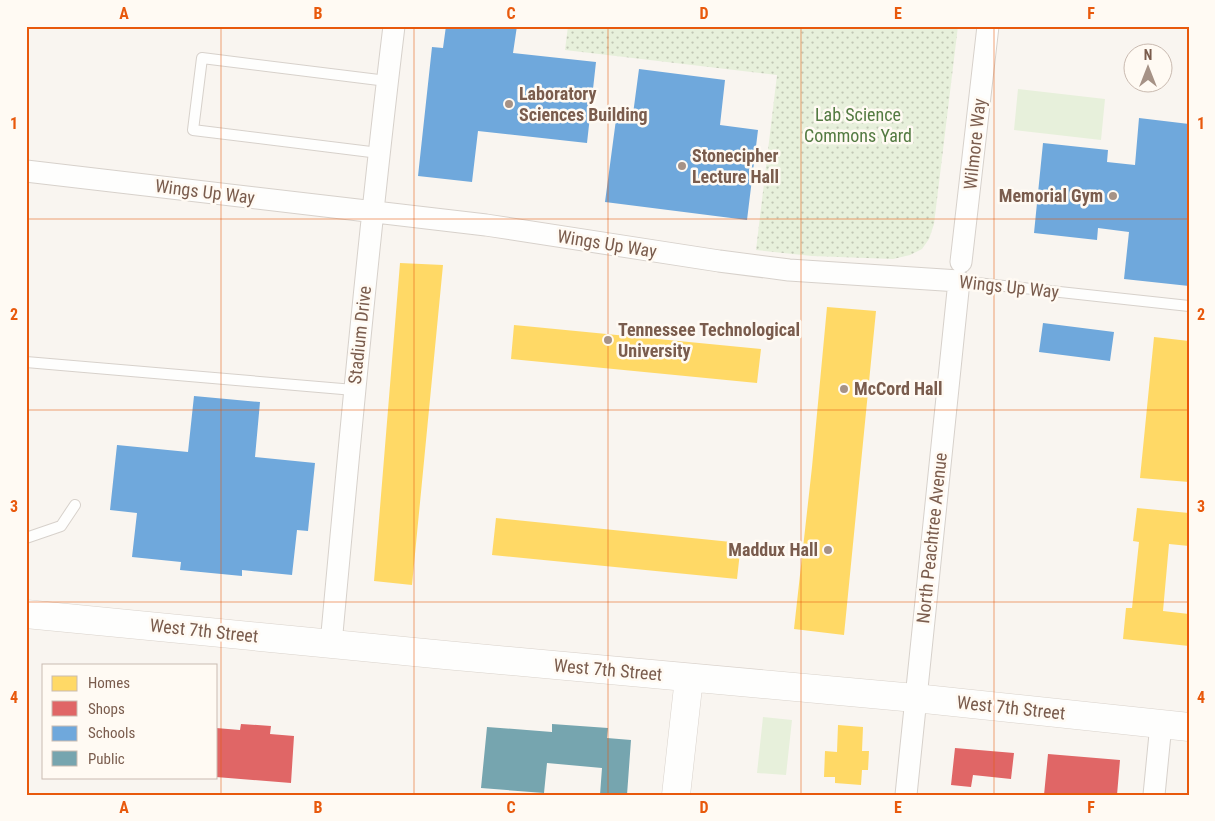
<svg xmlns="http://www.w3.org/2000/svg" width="1215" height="821" viewBox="0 0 1215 821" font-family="'Roboto Condensed',sans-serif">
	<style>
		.grass { fill: #e7f0db }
		.park { fill: url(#park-dots) }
		.homes { fill: #ffd966 }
		.shops { fill: #e06666 }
		.schools { fill: #6fa8dc }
		.public { fill: #76a5af }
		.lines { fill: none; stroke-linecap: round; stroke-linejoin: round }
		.lane-casing { stroke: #d7d1cb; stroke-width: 12 }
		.street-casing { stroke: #d7d1cb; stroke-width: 23 }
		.secondary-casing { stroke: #d9d2cb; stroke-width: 29 }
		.lane { stroke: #fefefd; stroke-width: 10 }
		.street { stroke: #fefefd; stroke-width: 21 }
		.secondary { stroke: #fefefd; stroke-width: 28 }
		.grid { fill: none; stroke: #e8590c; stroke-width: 1; stroke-opacity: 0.55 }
		.poi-dot { fill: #a69286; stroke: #fffaf3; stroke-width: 2 }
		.labels { text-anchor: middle; stroke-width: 5; stroke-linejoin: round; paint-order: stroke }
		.poi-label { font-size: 18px; font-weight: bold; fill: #7a5c4d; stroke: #fffaf3; text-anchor: start }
		.park-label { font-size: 18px; fill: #537a41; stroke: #fffaf3 }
		.street-label { font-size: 18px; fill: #7a5c4d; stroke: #fffaf3 }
		.neatline { fill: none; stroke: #e8590c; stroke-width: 2 }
		.grid-label { font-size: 16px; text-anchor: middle; font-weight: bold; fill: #e8590c }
	</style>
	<defs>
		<pattern id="park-dots" width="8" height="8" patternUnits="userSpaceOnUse" patternTransform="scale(1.25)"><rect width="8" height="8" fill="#e7f0db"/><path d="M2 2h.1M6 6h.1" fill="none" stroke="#c0c6b4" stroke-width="1.8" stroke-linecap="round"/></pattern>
	</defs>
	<rect width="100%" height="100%" fill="#f9f5f0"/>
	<path class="grass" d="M 1018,89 L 1105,99 L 1101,140 L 1014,130 Z
		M 763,717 L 792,720 L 786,775 L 757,773 Z"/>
	<path class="park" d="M 568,26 L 958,26 L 934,224 L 929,239 L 922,249 L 910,255 L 893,259 L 812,256 L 756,250 L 777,75 L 565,50 Z"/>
	<path class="homes" d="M 400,263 L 443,265 L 412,585 L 374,581 Z
		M 827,307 L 876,311 L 844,635 L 794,629 L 812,467 Z
		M 514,325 L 761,349 L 757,383 L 511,359 Z
		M 1154,337 L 1189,341 L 1189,482 L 1140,478 Z
		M 1137,508 L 1189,513 L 1189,546 L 1169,544 L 1163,611 L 1189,614 L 1189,646 L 1123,639 L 1126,608 L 1132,608 L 1139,542 L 1133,541 Z
		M 496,518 L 741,543 L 737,579 L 492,555 Z
		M 838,725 L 863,727 L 862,751 L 869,751 L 868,770 L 862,770 L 861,785 L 835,783 L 835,777 L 824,777 L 825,751 L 837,752 Z"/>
	<path class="shops" d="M 241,724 L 271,726 L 270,734 L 294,736 L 291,783 L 216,777 L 216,728 L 240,730 Z
		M 955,748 L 1014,753 L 1011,779 L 973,775 L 971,787 L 951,785 Z
		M 1048,754 L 1120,760 L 1117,795 L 1044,795 Z"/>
	<path class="schools" d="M 446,26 L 517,26 L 513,53 L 596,62 L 587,143 L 478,131 L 472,182 L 418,176 L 432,47 L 443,48 Z
		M 639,69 L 725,80 L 720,125 L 758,130 L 747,220 L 605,202 L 617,112 L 633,114 Z
		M 1139,118 L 1189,124 L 1189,286 L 1124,279 L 1129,232 L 1098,228 L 1097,240 L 1034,233 L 1043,143 L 1108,150 L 1107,162 L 1135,165 Z
		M 1043,323 L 1114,332 L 1110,361 L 1039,352 Z
		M 194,396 L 260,402 L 255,457 L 315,463 L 308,531 L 297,530 L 292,575 L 242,570 L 242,576 L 180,570 L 181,562 L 132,557 L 137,513 L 110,510 L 117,445 L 188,452 Z"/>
	<path class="public" d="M 552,724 L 608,728 L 607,738 L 631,740 L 627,795 L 600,795 L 602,768 L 547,763 L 544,793 L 481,788 L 487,727 L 552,732 Z"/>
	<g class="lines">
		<defs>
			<path id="lane" d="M 379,153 L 193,130 L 202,58 L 387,81
				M 959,281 L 1189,306
				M 26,362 L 354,390
				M 26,538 L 61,526 L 75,505"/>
			<path id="street" d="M 26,171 L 486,225 L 719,261 L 789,270 L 959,281 L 906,795
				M 961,262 L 988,26
				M 331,644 C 350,438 369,232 394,26
				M 1154,795 L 1161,724"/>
			<path id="secondary" d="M 26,614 L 445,655 L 915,698 L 1189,727
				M 676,795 L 689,678"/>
		</defs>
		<use href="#lane" class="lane-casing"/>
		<use href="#street" class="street-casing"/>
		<use href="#secondary" class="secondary-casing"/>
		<use href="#lane" class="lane"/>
		<use href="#street" class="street"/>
		<use href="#secondary" class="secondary"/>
	</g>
	<path class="grid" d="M 221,26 L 221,795M 414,26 L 414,795M 608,26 L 608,795M 801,26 L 801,795M 994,26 L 994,795M 26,219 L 1189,219M 26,410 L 1189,410M 26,602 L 1189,602"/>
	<g class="poi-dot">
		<circle cx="509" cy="104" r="5"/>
		<circle cx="682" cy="166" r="5"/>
		<circle cx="1113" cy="196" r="5"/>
		<circle cx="608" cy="340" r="5"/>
		<circle cx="844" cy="389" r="5"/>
		<circle cx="828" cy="550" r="5"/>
	</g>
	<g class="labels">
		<g class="poi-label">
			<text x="519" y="100">Laboratory<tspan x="519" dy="21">Sciences Building</tspan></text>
			<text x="692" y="162">Stonecipher<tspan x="692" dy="21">Lecture Hall</tspan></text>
			<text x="1103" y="202" text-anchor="end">Memorial Gym</text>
			<text x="618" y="336">Tennessee Technological<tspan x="618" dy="21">University</tspan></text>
			<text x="854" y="395">McCord Hall</text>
			<text x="818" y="556" text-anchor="end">Maddux Hall</text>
		</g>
		<g class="park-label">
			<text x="858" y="121">Lab Science<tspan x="858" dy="21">Commons Yard</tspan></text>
		</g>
		<g class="street-label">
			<text transform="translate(975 144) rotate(-84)" y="6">Wilmore Way</text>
			<text transform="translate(205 192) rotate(7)" y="6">Wings Up Way</text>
			<text transform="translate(607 244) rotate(9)" y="6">Wings Up Way</text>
			<text transform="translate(1009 287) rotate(6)" y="6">Wings Up Way</text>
			<text transform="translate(360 335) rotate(-84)" y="6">Stadium Drive</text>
			<text transform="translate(932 538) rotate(-84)" y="6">North Peachtree Avenue</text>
			<text transform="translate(204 631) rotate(6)" y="6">West 7th Street</text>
			<text transform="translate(608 670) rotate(5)" y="6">West 7th Street</text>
			<text transform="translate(1011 708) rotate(6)" y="6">West 7th Street</text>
		</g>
	</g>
	<rect width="1215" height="821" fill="none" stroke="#fffaf3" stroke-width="55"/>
	<rect x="42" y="664" width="175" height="115" fill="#fffaf3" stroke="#cabbb1"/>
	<rect x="52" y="676" width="25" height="15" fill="#ffd966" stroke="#cabbb1"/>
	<text x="88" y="688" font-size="15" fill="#7a5c4d">Homes</text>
	<rect x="52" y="701" width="25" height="15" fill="#e06666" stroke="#cabbb1"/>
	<text x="88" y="714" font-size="15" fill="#7a5c4d">Shops</text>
	<rect x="52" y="726" width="25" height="15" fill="#6fa8dc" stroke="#cabbb1"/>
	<text x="88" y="738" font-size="15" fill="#7a5c4d">Schools</text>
	<rect x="52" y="751" width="25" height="15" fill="#76a5af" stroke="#cabbb1"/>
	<text x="88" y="764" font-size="15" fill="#7a5c4d">Public</text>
	<g transform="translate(1148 68)"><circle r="24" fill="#fffaf3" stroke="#cabbb1"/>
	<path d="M0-4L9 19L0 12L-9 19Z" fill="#a69286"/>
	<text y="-8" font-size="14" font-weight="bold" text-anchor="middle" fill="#7a5c4d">N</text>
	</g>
	<rect x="28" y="28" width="1160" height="766" class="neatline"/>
	<g class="grid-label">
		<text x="124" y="19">A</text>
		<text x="318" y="19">B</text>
		<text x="511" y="19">C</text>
		<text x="704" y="19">D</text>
		<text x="898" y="19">E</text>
		<text x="1091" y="19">F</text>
		<text x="14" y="129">1</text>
		<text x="1201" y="129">1</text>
		<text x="14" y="320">2</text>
		<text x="1201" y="320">2</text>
		<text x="14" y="512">3</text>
		<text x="1201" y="512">3</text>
		<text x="14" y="703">4</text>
		<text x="1201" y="703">4</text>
		<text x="124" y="813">A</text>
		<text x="318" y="813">B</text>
		<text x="511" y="813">C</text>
		<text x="704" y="813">D</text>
		<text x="898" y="813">E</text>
		<text x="1091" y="813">F</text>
	</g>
</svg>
